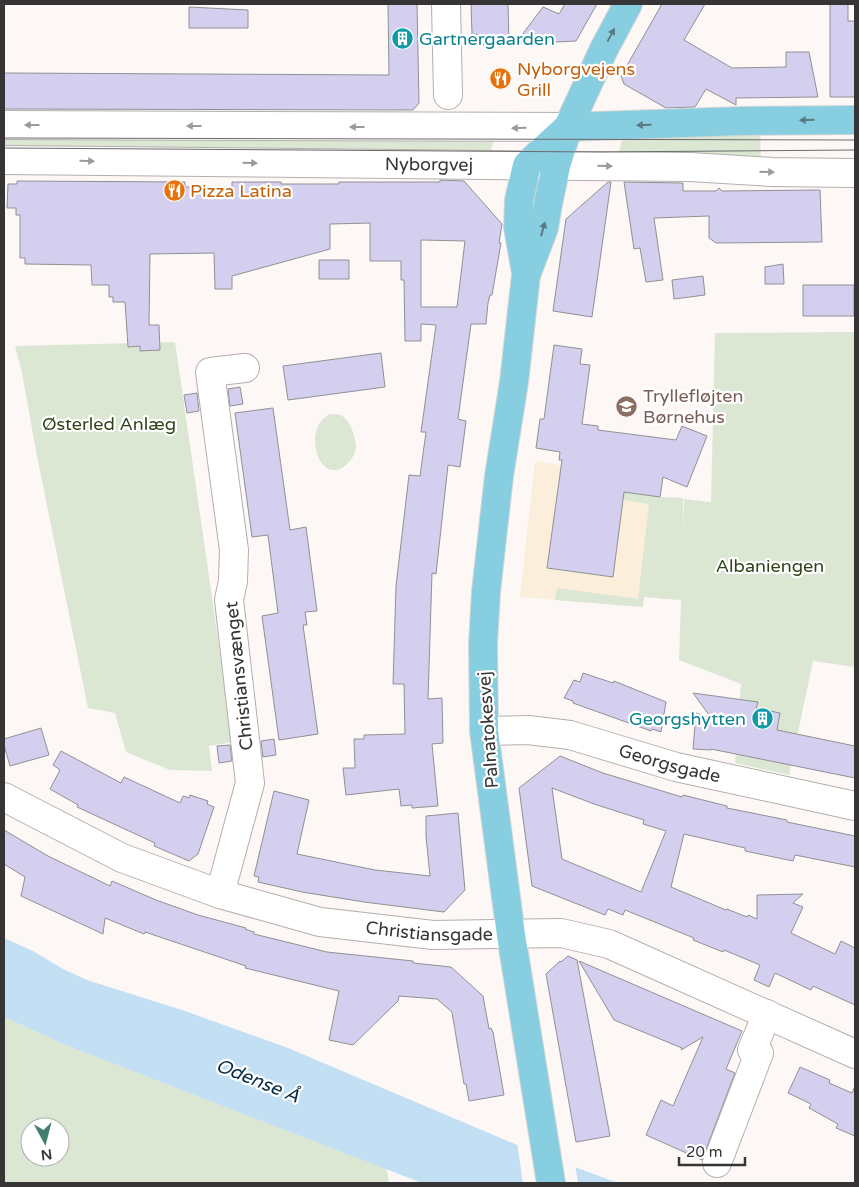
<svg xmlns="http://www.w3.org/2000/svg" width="859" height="1187" viewBox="0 0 859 1187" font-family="'Varela Round',sans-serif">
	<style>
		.industrial { fill: #fbeeda }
		.green { fill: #dbe6d3; fill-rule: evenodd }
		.water { fill: #c2dff4 }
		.pier { fill: #fdf8f6 }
		.building { fill: #d4cfee; stroke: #909094; fill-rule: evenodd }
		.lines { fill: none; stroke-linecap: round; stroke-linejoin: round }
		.minor-casing { stroke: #b4afad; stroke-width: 30 }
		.major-casing { stroke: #d7d6d6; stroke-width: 30 }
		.minor { stroke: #fff; stroke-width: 28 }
		.major { stroke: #87cee0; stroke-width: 28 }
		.tram { stroke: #6c6969; stroke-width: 1 }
		.oneway { fill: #5a7981 }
		.oneway2 { fill: #9a9a9a }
		.labels { text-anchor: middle; stroke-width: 4.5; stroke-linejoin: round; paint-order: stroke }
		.culture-label { font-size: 18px; fill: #0d838f; stroke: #fff; text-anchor: start }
		.food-label { font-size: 18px; fill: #c56008; stroke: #fff; text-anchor: start }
		.street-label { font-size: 18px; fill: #363434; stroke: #fff }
		.education-label { font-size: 18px; fill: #785e54; stroke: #fff; text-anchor: start }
		.park-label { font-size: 18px; fill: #2f4519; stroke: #fff }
		.water-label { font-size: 19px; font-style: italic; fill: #072d43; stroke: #fff }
	</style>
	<rect width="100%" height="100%" fill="#fdf8f6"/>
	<path class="industrial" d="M 535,461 L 579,468 L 614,491 L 660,497 L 683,498 L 681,600 L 644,597 L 643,607 L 520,597 Z"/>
	<path class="green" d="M 760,127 L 761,165 L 617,159 L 624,133 Z
		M 4,131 L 495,134 L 489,159 L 4,155 Z
		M 855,332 L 855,667 L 813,661 L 789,775 L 735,763 L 741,684 L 679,660 L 681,600 L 644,597 L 643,607 L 555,600 L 557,588 L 638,599 L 649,504 L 570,491 L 614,491 L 660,497 L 683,498 L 683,532 L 684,499 L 711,502 L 715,333 Z
		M 175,342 L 233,742 L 209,746 L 212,771 L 170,770 L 126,752 L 115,713 L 88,708 L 36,451 L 22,373 L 15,346 Z
		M 330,414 C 333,414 338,414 341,415 C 351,421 355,436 356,446 C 356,452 353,458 348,463 C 320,491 300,428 330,414 Z
		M 4,1017 L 68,1046 L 387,1169 L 389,1183 L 4,1183 ZM 30,1127 L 60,1127 L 60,1157 L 30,1157 Z"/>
	<path class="water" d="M 4,938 L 33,951 L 63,969 L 87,980 L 182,1010 L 288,1048 L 529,1150 L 618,1183 L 422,1183 L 68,1046 L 4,1017 Z"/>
	<path class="pier" d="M 517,1142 L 575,1165 L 578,1183 L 523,1183 Z"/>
	<path class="building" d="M 388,4 L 417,4 L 419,103 L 413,110 L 4,109 L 4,73 L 389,75 Z
		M 471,4 L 508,4 L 509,44 L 484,46 L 482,35 L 472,34 Z
		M 565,4 L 597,4 L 576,41 L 515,44 L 543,7 L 559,14 Z
		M 662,4 L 705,4 L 684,40 L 732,68 L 786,67 L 786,52 L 809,52 L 818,97 L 736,98 L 736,105 L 706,89 L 695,107 L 666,108 L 624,84 L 621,76 Z
		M 830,4 L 848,4 L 848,21 L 855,21 L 855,97 L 830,97 Z
		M 189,7 L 248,10 L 248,28 L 189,28 Z
		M 440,180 L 464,181 L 502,224 L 499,243 L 501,243 L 492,295 L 490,295 L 488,303 L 486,324 L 471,324 L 458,419 L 466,421 L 460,467 L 448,465 L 436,574 L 432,573 L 428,699 L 442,698 L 443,743 L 432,744 L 438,806 L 412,808 L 412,805 L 401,806 L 399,789 L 346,795 L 343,768 L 355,768 L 354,739 L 364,739 L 364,735 L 405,734 L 404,684 L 393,684 L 396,586 L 409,475 L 420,476 L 426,432 L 421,432 L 436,325 L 421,324 L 421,341 L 405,341 L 404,280 L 401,280 L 401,261 L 370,261 L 370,223 L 330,224 L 330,249 L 232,276 L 232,289 L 215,289 L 214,253 L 150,254 L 149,325 L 159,325 L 160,350 L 140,351 L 140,346 L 128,347 L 125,302 L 113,302 L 113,297 L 109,297 L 109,285 L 92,285 L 91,265 L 25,264 L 25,258 L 20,258 L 20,215 L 16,215 L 16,208 L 7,208 L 8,184 L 17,184 L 17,181 L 185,182 L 185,187 L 232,187 L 232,182 L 281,182 L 281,184 L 339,184 L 339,182 L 440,182 ZM 421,240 L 465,241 L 457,307 L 421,307 Z
		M 608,182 L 611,182 L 592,317 L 553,311 L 566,219 Z
		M 624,182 L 683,183 L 683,191 L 716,191 L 719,188 L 722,191 L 820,190 L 822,242 L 716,243 L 709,238 L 709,216 L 654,218 L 663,280 L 646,282 L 640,248 L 634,249 Z
		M 319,260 L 349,260 L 349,279 L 319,279 Z
		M 783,264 L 784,284 L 765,284 L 765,267 Z
		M 703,276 L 705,295 L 674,299 L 672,280 Z
		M 803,285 L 854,285 L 854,316 L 803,316 Z
		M 554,345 L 582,349 L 580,364 L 590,365 L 582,424 L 598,426 L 598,430 L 676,440 L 682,426 L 707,436 L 687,487 L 663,477 L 660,497 L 624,492 L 613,577 L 547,568 L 562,460 L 559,460 L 560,452 L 536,448 L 540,419 L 544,419 Z
		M 381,353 L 385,387 L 288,400 L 283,366 Z
		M 240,387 L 243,404 L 230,406 L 228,389 Z
		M 197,393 L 199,411 L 187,413 L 184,395 Z
		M 273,408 L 290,530 L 306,527 L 317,611 L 305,612 L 307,625 L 303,625 L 318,734 L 279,740 L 262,616 L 278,613 L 268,535 L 252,537 L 235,413 Z
		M 583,673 L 613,683 L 614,681 L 666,702 L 661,732 L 652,729 L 651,731 L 573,703 L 573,701 L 564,698 L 574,680 L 580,682 Z
		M 693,693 L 758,702 L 756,708 L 780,713 L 777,730 L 855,746 L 855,778 L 711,749 L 711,750 L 693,749 L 696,713 L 712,719 Z
		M 41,728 L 49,755 L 10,766 L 4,745 L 4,739 Z
		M 274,739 L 276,755 L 263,757 L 261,741 Z
		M 230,745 L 232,761 L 219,763 L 217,746 Z
		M 61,751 L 121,783 L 124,777 L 180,803 L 183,796 L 189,798 L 190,795 L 208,801 L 207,804 L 214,807 L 198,854 L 189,861 L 154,846 L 155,843 L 77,807 L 78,805 L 50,789 L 60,770 L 53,765 Z
		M 560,756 L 603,773 L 682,797 L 683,795 L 727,806 L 727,808 L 787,820 L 787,822 L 855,836 L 855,867 L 795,855 L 793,861 L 745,851 L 745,848 L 684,834 L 671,887 L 726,910 L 727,909 L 747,917 L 748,915 L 757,919 L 757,895 L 803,894 L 793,903 L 803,907 L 791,933 L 835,954 L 841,941 L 855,948 L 855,1005 L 813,986 L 811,990 L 775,973 L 769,987 L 754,980 L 760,965 L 724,950 L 723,952 L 693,940 L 694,938 L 625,910 L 623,915 L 608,909 L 605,915 L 532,886 L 519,788 ZM 552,788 L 594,804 L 644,820 L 643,824 L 666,831 L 641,892 L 562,859 Z
		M 274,791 L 309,800 L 297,854 L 375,870 L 430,876 L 426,836 L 426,816 L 458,813 L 465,890 L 444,912 L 364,902 L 302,892 L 258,882 L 259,877 L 254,876 Z
		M 4,830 L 48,856 L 110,886 L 112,881 L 156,900 L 198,915 L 246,928 L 245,929 L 254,932 L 254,934 L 327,952 L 413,961 L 413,963 L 451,967 L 483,996 L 489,1029 L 491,1028 L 493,1032 L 504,1095 L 469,1101 L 466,1084 L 464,1084 L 452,1012 L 437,999 L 399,996 L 398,1001 L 353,1045 L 329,1040 L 339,991 L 245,968 L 246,966 L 145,932 L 144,934 L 105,918 L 103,934 L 21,896 L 25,877 L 4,864 Z
		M 568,956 L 577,960 L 610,1136 L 576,1142 L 546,974 L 560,961 L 561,962 Z
		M 579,961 L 742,1031 L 726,1069 L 735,1073 L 702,1160 L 646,1135 L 661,1100 L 673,1106 L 703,1037 L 681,1050 L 682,1048 L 614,1020 Z
		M 800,1067 L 830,1080 L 829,1083 L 852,1093 L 855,1086 L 855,1136 L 836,1128 L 838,1124 L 809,1108 L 811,1104 L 788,1093 Z"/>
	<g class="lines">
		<defs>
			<g id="minor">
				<path d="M 446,4 L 448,95"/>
				<path d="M 4,125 L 568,127"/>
				<path id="s1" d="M 4,160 L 690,167 L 772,172 L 855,173"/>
				<path id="s2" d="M 484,731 L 528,730 L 570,735 L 676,767 L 855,806"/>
				<path id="s3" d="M 4,797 L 122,858 L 220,894 L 320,922 L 433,935 L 561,933 L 609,944 L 855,1054"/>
				<path d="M 220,894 L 250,783 L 229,600 L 233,581 L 234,550 L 210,372 L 245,368"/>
				<path d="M 717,1163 L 759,1053 L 752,1050 L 767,1014"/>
			</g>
			<path id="major" d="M 568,127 L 742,121 L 855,120
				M 526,273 L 518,227 L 519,200 L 527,165 L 568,127
				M 551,1183 L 511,935 L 484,731 L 483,644 L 486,592 L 499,476 L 514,382 L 526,275 L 544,228 L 548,204 L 556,166 L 568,127 L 604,49 L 628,4"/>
		</defs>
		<use href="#minor" class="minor-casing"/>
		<use href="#major" class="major-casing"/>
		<use href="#minor" class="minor"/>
		<use href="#major" class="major"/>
		<path class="tram" d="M 4,138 L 855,140
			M 4,148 L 599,152 L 855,150"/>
	</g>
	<defs><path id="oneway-solid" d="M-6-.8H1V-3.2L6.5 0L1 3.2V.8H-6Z" transform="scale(1.25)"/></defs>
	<g class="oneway">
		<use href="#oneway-solid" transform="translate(611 35) rotate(-62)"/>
		<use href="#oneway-solid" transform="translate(807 120) rotate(179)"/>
		<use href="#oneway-solid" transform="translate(644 125) rotate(178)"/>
		<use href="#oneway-solid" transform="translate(543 229) rotate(-75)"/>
	</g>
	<g class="oneway2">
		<use href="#oneway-solid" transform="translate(32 125) rotate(-180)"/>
		<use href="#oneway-solid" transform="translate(194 126) rotate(-180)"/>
		<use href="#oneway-solid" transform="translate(357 127) rotate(-180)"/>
		<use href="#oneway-solid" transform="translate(519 128) rotate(179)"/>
		<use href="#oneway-solid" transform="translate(87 161) rotate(1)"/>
		<use href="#oneway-solid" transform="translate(250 163) rotate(1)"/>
		<use href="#oneway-solid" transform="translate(605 166) rotate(1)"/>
		<use href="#oneway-solid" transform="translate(767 172) rotate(2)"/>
	</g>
	<defs>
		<symbol id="building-disc" viewBox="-11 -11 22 22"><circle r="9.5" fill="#0f9aa8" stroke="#fff"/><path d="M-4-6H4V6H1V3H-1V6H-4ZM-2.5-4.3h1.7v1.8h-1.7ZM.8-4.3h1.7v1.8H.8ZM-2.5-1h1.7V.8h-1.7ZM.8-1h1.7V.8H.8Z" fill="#fff"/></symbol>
		<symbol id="restaurant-disc" viewBox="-11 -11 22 22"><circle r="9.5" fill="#e8710a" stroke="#fff"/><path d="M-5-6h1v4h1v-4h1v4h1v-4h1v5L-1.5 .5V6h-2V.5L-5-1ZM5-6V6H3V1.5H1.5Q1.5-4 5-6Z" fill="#fff"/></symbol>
		<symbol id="school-disc" viewBox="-11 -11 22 22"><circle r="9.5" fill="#8d6e63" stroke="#fff"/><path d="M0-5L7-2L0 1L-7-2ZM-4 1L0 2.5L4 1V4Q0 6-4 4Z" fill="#fff"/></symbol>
	</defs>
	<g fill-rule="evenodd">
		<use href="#building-disc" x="390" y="26" width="25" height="25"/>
		<use href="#restaurant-disc" x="488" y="66" width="25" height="25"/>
		<use href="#restaurant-disc" x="162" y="178" width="25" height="25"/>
		<use href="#school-disc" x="614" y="394" width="25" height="25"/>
		<use href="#building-disc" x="750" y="706" width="25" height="25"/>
	</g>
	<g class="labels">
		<g class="culture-label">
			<text x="419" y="45">Gartnergaarden</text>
			<text x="746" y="725" text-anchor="end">Georgshytten</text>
		</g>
		<g class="food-label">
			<text x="517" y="75">Nyborgvejens<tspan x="517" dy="21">Grill</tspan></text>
			<text x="190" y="197">Pizza Latina</text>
		</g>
		<g class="street-label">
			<text dy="6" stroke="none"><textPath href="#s1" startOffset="425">Nyborgvej</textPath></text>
			<text transform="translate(239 676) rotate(-96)" y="6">Christiansvænget</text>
			<text transform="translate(488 730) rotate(-94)" y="6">Palnatokesvej</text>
			<text dy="6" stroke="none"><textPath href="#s2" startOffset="190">Georgsgade</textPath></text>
			<text dy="6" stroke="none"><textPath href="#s3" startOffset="451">Christiansgade</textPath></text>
		</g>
		<g class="education-label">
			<text x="643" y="402">Tryllefløjten<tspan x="643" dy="21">Børnehus</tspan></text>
		</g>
		<g class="park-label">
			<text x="109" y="430">Østerled Anlæg</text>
			<text x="770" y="572">Albaniengen</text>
		</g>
		<g class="water-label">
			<text transform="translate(258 1080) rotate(22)" y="7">Odense Å</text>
		</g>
	</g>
	<rect width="859" height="1187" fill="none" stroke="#363434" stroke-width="10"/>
	<g transform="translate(45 1142) rotate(173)"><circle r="24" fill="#ffffff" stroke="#afaeae"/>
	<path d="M0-4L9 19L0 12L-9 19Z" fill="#41806e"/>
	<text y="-8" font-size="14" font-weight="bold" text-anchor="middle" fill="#363434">N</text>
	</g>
	<path d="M679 1157v8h66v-8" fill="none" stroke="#363434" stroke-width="2.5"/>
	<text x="686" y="1157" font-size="15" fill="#363434" stroke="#ffffff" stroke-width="4" paint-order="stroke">20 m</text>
</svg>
